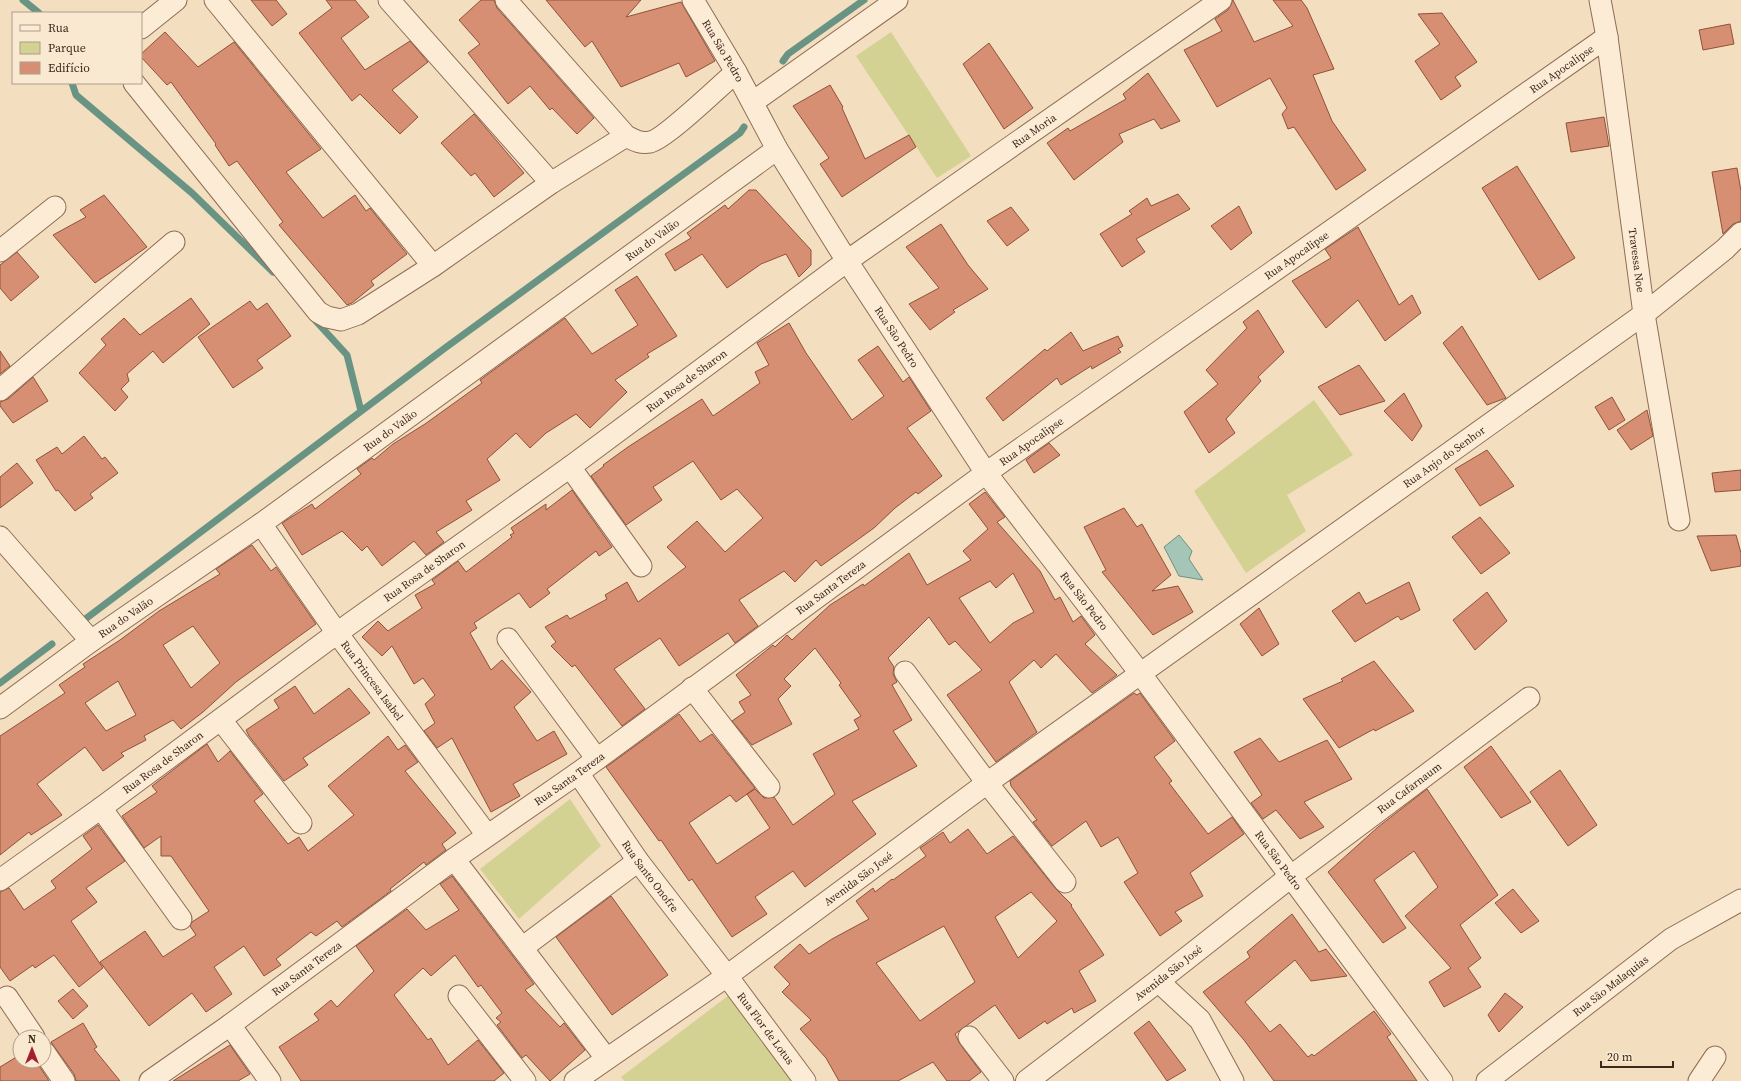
<svg xmlns="http://www.w3.org/2000/svg" width="1741" height="1081" viewBox="0 0 1741 1081" font-family="'Source Serif 4',serif">
	<style>
		.green { fill: #d3d293 }
		.water { fill: #a4c5b7; stroke: #699484 }
		.lines { fill: none; stroke-linecap: round; stroke-linejoin: round }
		.stream { stroke: #699484; stroke-width: 7 }
		.building { fill: #d68f72; stroke: #915138; fill-rule: evenodd }
		.minor-casing { stroke: #8f6d56; stroke-width: 23 }
		.tertiary-casing { stroke: #8f6d56; stroke-width: 24 }
		.minor { stroke: #fdecd5; stroke-width: 21 }
		.tertiary { stroke: #fdecd5; stroke-width: 22 }
		.labels { text-anchor: middle; stroke-width: 3.5; stroke-linejoin: round; paint-order: stroke }
		.street-label { font-size: 11px; fill: #3d281c; stroke: #f9e9d1 }
	</style>
	<rect width="100%" height="100%" fill="#f3dec0"/>
	<path class="green" d="M 891,32 L 971,156 L 937,178 L 856,56 Z
		M 1314,400 L 1353,455 L 1287,495 L 1306,531 L 1246,573 L 1194,491 Z
		M 570,799 L 601,846 L 519,919 L 480,869 Z
		M 737,989 L 800,1081 L 624,1081 L 621,1077 Z"/>
	<path class="water" d="M 1179,535 L 1192,551 L 1189,559 L 1203,580 L 1179,576 L 1164,547 Z"/>
	<g class="lines">
		<path class="stream" d="M 23,0 L 39,13
			M 783,61 L 788,54 L 864,0
			M 72,83 L 76,95 L 192,193 L 273,272
			M 314,319 L 347,355 L 361,411
			M 84,620 L 445,348 L 740,133 L 744,127
			M 0,683 L 52,644"/>
	</g>
	<path class="building" d="M 251,0 L 276,0 L 287,14 L 272,26 Z
		M 326,0 L 355,0 L 369,17 L 341,38 L 365,70 L 410,41 L 428,62 L 392,90 L 418,117 L 400,134 L 360,94 L 352,101 L 299,33 L 332,8 Z
		M 481,0 L 494,0 L 497,8 L 594,118 L 577,134 L 552,108 L 550,110 L 530,86 L 508,104 L 468,53 L 480,44 L 459,20 Z
		M 546,0 L 641,0 L 626,17 L 681,2 L 715,61 L 686,77 L 679,63 L 621,87 L 592,41 L 585,47 Z
		M 1233,0 L 1254,42 L 1293,26 L 1273,0 L 1301,0 L 1307,8 L 1334,69 L 1313,75 L 1332,121 L 1366,170 L 1336,190 L 1294,127 L 1288,129 L 1282,114 L 1287,108 L 1270,78 L 1217,107 L 1184,50 L 1222,31 L 1215,19 L 1228,10 Z
		M 1442,13 L 1477,62 L 1455,77 L 1461,86 L 1441,100 L 1415,61 L 1440,44 L 1418,14 Z
		M 1730,24 L 1734,44 L 1703,50 L 1699,30 Z
		M 165,32 L 198,67 L 234,42 L 321,149 L 286,172 L 323,218 L 355,195 L 366,211 L 370,208 L 407,254 L 371,281 L 374,285 L 352,303 L 347,305 L 279,225 L 283,222 L 237,161 L 229,166 L 215,145 L 216,144 L 171,82 L 167,85 L 141,57 L 141,54 Z
		M 989,43 L 1033,108 L 1004,129 L 963,64 Z
		M 1148,73 L 1180,121 L 1161,129 L 1154,119 L 1119,134 L 1123,142 L 1074,180 L 1047,143 L 1068,128 L 1070,131 L 1126,99 L 1123,94 Z
		M 830,85 L 843,107 L 842,108 L 865,159 L 909,135 L 916,147 L 842,197 L 820,164 L 829,158 L 793,106 Z
		M 474,114 L 524,173 L 494,197 L 475,173 L 471,176 L 441,143 Z
		M 1604,117 L 1609,146 L 1571,152 L 1566,123 Z
		M 1517,166 L 1575,258 L 1539,280 L 1482,188 Z
		M 1737,168 L 1741,191 L 1741,221 L 1733,224 L 1723,234 L 1712,172 Z
		M 749,190 L 756,190 L 811,250 L 811,265 L 799,277 L 786,254 L 761,264 L 727,288 L 702,254 L 675,271 L 665,254 L 691,238 L 687,233 L 725,205 L 728,209 Z
		M 1178,194 L 1190,209 L 1136,239 L 1145,252 L 1122,267 L 1100,234 L 1132,214 L 1129,211 L 1147,198 L 1151,206 Z
		M 104,195 L 147,247 L 95,283 L 53,235 L 86,217 L 80,210 Z
		M 1239,206 L 1252,233 L 1231,250 L 1211,226 Z
		M 1011,207 L 1029,230 L 1007,246 L 987,221 Z
		M 941,224 L 968,265 L 988,289 L 953,310 L 955,312 L 930,330 L 909,304 L 939,288 L 906,247 Z
		M 1358,227 L 1399,305 L 1412,295 L 1421,313 L 1385,341 L 1358,300 L 1326,328 L 1292,281 L 1331,258 L 1325,249 Z
		M 17,252 L 39,277 L 11,301 L 0,288 L 0,265 Z
		M 637,276 L 677,336 L 647,354 L 649,357 L 615,380 L 627,392 L 590,428 L 576,414 L 546,433 L 530,448 L 516,433 L 487,459 L 500,480 L 466,501 L 472,510 L 436,532 L 444,542 L 426,555 L 414,541 L 382,566 L 367,546 L 362,551 L 342,531 L 302,555 L 282,523 L 312,504 L 315,509 L 361,474 L 357,469 L 372,458 L 374,460 L 393,444 L 425,424 L 482,383 L 480,380 L 565,318 L 592,354 L 638,325 L 615,290 Z
		M 191,298 L 210,324 L 163,363 L 153,351 L 127,374 L 129,381 L 121,389 L 128,397 L 115,411 L 79,373 L 106,345 L 101,339 L 124,318 L 140,335 Z
		M 250,301 L 257,310 L 267,303 L 291,336 L 257,360 L 263,368 L 233,388 L 198,337 Z
		M 1258,310 L 1284,352 L 1258,377 L 1261,381 L 1226,419 L 1235,433 L 1209,453 L 1184,412 L 1218,384 L 1206,370 L 1247,328 L 1243,322 Z
		M 789,323 L 806,353 L 852,420 L 884,396 L 858,360 L 878,346 L 903,382 L 909,377 L 931,411 L 907,428 L 942,476 L 918,494 L 916,492 L 895,508 L 874,528 L 821,566 L 816,560 L 795,582 L 784,571 L 739,600 L 758,626 L 735,643 L 728,633 L 679,666 L 660,638 L 614,669 L 645,709 L 622,726 L 575,665 L 572,667 L 551,646 L 556,642 L 545,627 L 567,615 L 570,619 L 607,599 L 605,595 L 627,582 L 638,602 L 686,567 L 667,547 L 697,521 L 725,552 L 763,518 L 737,489 L 721,500 L 693,461 L 653,487 L 662,500 L 626,525 L 591,476 L 604,466 L 603,465 L 628,447 L 702,399 L 713,416 L 760,383 L 755,372 L 769,365 L 757,343 Z
		M 1462,326 L 1506,398 L 1487,405 L 1443,343 Z
		M 1071,332 L 1083,351 L 1118,336 L 1123,346 L 1118,349 L 1121,352 L 1092,369 L 1091,366 L 1061,385 L 1057,378 L 1003,421 L 986,398 L 1045,349 L 1047,351 Z
		M 0,351 L 10,366 L 0,374 Z
		M 1359,365 L 1385,401 L 1340,415 L 1318,387 Z
		M 33,377 L 48,401 L 13,423 L 0,406 L 0,402 L 8,399 Z
		M 1404,393 L 1422,426 L 1412,441 L 1384,411 Z
		M 1612,397 L 1625,420 L 1609,430 L 1595,407 Z
		M 1647,410 L 1653,436 L 1631,450 L 1617,430 Z
		M 84,436 L 102,459 L 105,457 L 118,473 L 90,494 L 93,498 L 75,511 L 58,490 L 56,491 L 36,460 L 57,447 L 62,454 Z
		M 1049,443 L 1060,455 L 1034,473 L 1026,460 Z
		M 1487,450 L 1514,486 L 1480,506 L 1455,469 Z
		M 17,463 L 33,483 L 0,508 L 0,477 Z
		M 1741,470 L 1741,490 L 1715,492 L 1712,473 Z
		M 572,490 L 612,547 L 599,556 L 596,551 L 547,589 L 550,593 L 530,608 L 519,593 L 474,623 L 477,628 L 470,633 L 491,670 L 502,660 L 531,692 L 514,707 L 537,741 L 554,731 L 567,754 L 513,784 L 520,796 L 491,812 L 452,738 L 437,748 L 424,731 L 435,723 L 425,704 L 435,695 L 423,678 L 414,684 L 392,646 L 382,656 L 362,637 L 378,621 L 388,631 L 422,608 L 415,595 L 435,584 L 432,580 L 458,561 L 466,572 L 512,537 L 510,535 L 514,533 L 511,528 L 546,504 L 546,510 Z
		M 985,492 L 1005,517 L 997,522 L 1040,571 L 1055,600 L 1060,597 L 1073,622 L 1081,616 L 1095,635 L 1085,644 L 1117,675 L 1092,693 L 1056,654 L 1041,668 L 1034,660 L 1009,682 L 1037,732 L 996,762 L 947,695 L 982,670 L 955,641 L 949,645 L 929,617 L 888,658 L 894,667 L 893,674 L 897,682 L 892,685 L 912,720 L 893,731 L 917,766 L 852,801 L 876,834 L 805,887 L 793,871 L 755,897 L 767,914 L 732,937 L 692,879 L 689,881 L 661,840 L 659,841 L 606,767 L 679,714 L 700,742 L 712,734 L 755,788 L 747,794 L 755,789 L 764,798 L 774,797 L 793,825 L 835,794 L 813,754 L 859,729 L 854,720 L 861,716 L 839,685 L 841,683 L 815,648 L 784,679 L 791,686 L 778,699 L 792,724 L 752,745 L 732,721 L 745,712 L 739,702 L 751,695 L 736,675 L 773,645 L 775,647 L 787,635 L 792,640 L 830,605 L 863,584 L 864,586 L 909,553 L 927,585 L 971,560 L 963,551 L 988,529 L 969,504 ZM 1013,573 L 1034,612 L 1013,623 L 990,643 L 959,598 L 990,581 L 996,588 ZM 747,794 L 770,828 L 717,864 L 689,823 L 730,795 L 736,802 Z
		M 1124,508 L 1137,527 L 1142,524 L 1171,575 L 1152,591 L 1178,586 L 1193,612 L 1153,635 L 1102,572 L 1106,570 L 1084,527 Z
		M 1480,517 L 1510,553 L 1481,574 L 1452,537 Z
		M 1736,535 L 1741,553 L 1741,566 L 1711,571 L 1697,536 Z
		M 252,545 L 271,571 L 276,567 L 316,624 L 236,682 L 203,712 L 181,729 L 173,720 L 144,736 L 146,740 L 121,753 L 124,756 L 103,771 L 85,747 L 37,784 L 62,815 L 31,835 L 29,832 L 0,855 L 0,736 L 65,693 L 59,685 L 85,667 L 83,664 L 120,640 L 159,611 L 220,574 L 216,569 ZM 193,626 L 220,663 L 191,688 L 163,645 ZM 118,681 L 136,715 L 106,731 L 85,703 Z
		M 1409,582 L 1420,610 L 1401,620 L 1398,616 L 1355,642 L 1332,611 L 1359,592 L 1366,604 Z
		M 1487,592 L 1507,621 L 1475,650 L 1453,620 Z
		M 1259,608 L 1279,644 L 1262,656 L 1240,624 Z
		M 1374,661 L 1414,711 L 1375,731 L 1374,729 L 1339,748 L 1303,699 L 1343,681 L 1341,679 Z
		M 295,686 L 314,714 L 349,688 L 370,713 L 303,758 L 308,765 L 284,781 L 249,736 L 246,730 L 279,708 L 274,700 Z
		M 1134,693 L 1137,695 L 1140,693 L 1175,741 L 1154,757 L 1172,781 L 1169,783 L 1208,834 L 1232,817 L 1244,834 L 1190,873 L 1203,896 L 1175,912 L 1182,921 L 1160,936 L 1124,882 L 1138,873 L 1118,837 L 1101,847 L 1086,821 L 1052,846 L 1033,822 L 1037,820 L 1011,786 L 1010,781 Z
		M 388,736 L 398,750 L 405,745 L 418,762 L 405,771 L 456,833 L 442,844 L 446,850 L 426,865 L 424,862 L 390,889 L 391,891 L 342,927 L 337,921 L 316,936 L 311,932 L 276,959 L 281,965 L 264,976 L 244,946 L 214,967 L 232,994 L 206,1012 L 192,993 L 149,1026 L 100,962 L 145,931 L 163,957 L 196,935 L 190,926 L 192,922 L 209,911 L 171,856 L 161,856 L 161,836 L 144,848 L 122,816 L 157,792 L 152,786 L 207,744 L 218,762 L 230,751 L 263,794 L 254,801 L 288,844 L 299,837 L 308,851 L 354,815 L 328,786 Z
		M 1260,738 L 1279,762 L 1327,740 L 1352,779 L 1304,802 L 1324,827 L 1300,839 L 1276,810 L 1263,819 L 1251,803 L 1262,795 L 1234,752 Z
		M 1491,746 L 1531,802 L 1501,818 L 1464,767 Z
		M 1560,770 L 1597,825 L 1568,846 L 1530,792 Z
		M 1427,789 L 1498,895 L 1460,925 L 1481,958 L 1468,968 L 1481,987 L 1444,1007 L 1429,982 L 1451,968 L 1405,916 L 1438,887 L 1414,851 L 1374,880 L 1406,928 L 1383,943 L 1328,872 L 1378,827 Z
		M 98,825 L 125,861 L 86,888 L 97,902 L 71,921 L 103,968 L 79,987 L 54,955 L 35,968 L 33,965 L 10,981 L 0,967 L 0,892 L 9,888 L 24,910 L 56,888 L 51,881 L 92,849 L 83,836 Z
		M 968,829 L 987,854 L 1013,836 L 1056,889 L 1072,905 L 1071,906 L 1104,955 L 1079,971 L 1096,1001 L 1074,1013 L 1072,1008 L 1047,1024 L 1045,1021 L 1019,1039 L 995,1005 L 955,1034 L 960,1044 L 981,1072 L 969,1081 L 947,1081 L 933,1062 L 898,1081 L 839,1081 L 826,1058 L 800,1029 L 811,1020 L 782,992 L 790,984 L 774,967 L 800,944 L 809,954 L 832,939 L 869,919 L 856,901 L 873,888 L 875,892 L 892,879 L 893,880 L 926,856 L 920,848 L 943,832 L 950,843 ZM 1031,892 L 1057,921 L 1018,958 L 995,917 ZM 944,926 L 975,982 L 920,1021 L 876,963 Z
		M 452,876 L 534,984 L 525,990 L 560,1027 L 564,1023 L 585,1050 L 550,1081 L 526,1055 L 522,1058 L 497,1025 L 501,1022 L 496,1018 L 502,1013 L 481,985 L 478,987 L 455,955 L 431,976 L 423,968 L 394,995 L 428,1040 L 431,1038 L 448,1065 L 478,1040 L 504,1073 L 494,1081 L 301,1081 L 279,1047 L 319,1020 L 314,1014 L 331,1000 L 337,1007 L 374,971 L 356,946 L 407,909 L 426,930 L 459,910 L 440,884 Z
		M 1513,889 L 1539,921 L 1521,933 L 1495,903 Z
		M 611,896 L 668,975 L 612,1015 L 556,937 Z
		M 1292,914 L 1319,952 L 1326,949 L 1347,976 L 1311,981 L 1295,960 L 1245,1002 L 1270,1032 L 1280,1024 L 1308,1057 L 1312,1054 L 1314,1056 L 1374,1011 L 1391,1034 L 1387,1037 L 1417,1081 L 1274,1081 L 1244,1040 L 1203,992 L 1250,957 L 1247,952 Z
		M 73,989 L 88,1006 L 73,1019 L 58,1001 Z
		M 1505,993 L 1523,1007 L 1499,1032 L 1488,1015 Z
		M 1149,1021 L 1186,1070 L 1167,1081 L 1134,1033 Z
		M 83,1023 L 97,1047 L 94,1049 L 120,1081 L 76,1081 L 74,1074 L 51,1042 Z
		M 230,1045 L 250,1074 L 238,1081 L 173,1081 Z
		M 18,1056 L 20,1061 L 36,1061 L 49,1081 L 0,1081 L 0,1067 Z"/>
	<g class="lines">
		<defs>
			<g id="minor">
				<path d="M 215,0 L 433,266"/>
				<path d="M 389,0 L 551,183"/>
				<path d="M 506,0 L 626,136 C 634,140 640,144 650,142 C 664,140 721,85 736,72"/>
				<path id="s1" d="M 693,0 L 736,72 L 777,149 L 847,261 L 986,473 L 1140,673 L 1442,1081"/>
				<path id="s2" d="M 1600,0 L 1607,37 L 1644,314 L 1679,520"/>
				<path d="M 141,28 L 176,0"/>
				<path d="M 134,83 L 318,312 L 327,317 L 341,320 L 358,314 L 433,266 L 551,183 L 626,136"/>
				<path d="M 753,102 L 897,0"/>
				<path d="M 0,251 L 55,207"/>
				<path d="M 0,390 L 174,242"/>
				<path d="M 570,467 L 641,566"/>
				<path id="s3" d="M 261,524 L 337,633 L 487,835"/>
				<path d="M 0,537 L 91,641"/>
				<path d="M 508,639 L 597,759"/>
				<path d="M 905,672 L 987,783 L 1065,882"/>
				<path d="M 692,688 L 769,787"/>
				<path id="s4" d="M 0,708 L 91,641 L 261,524 L 777,149"/>
				<path d="M 221,720 L 301,823"/>
				<path id="s5" d="M 578,773 L 638,861 L 727,976 L 805,1081"/>
				<path d="M 101,808 L 181,919"/>
				<path d="M 454,859 L 606,1058"/>
				<path id="s6" d="M 1290,877 L 1529,698"/>
				<path id="s7" d="M 0,880 L 101,808 L 337,633 L 570,467 L 847,261 L 1221,0"/>
				<path d="M 522,948 L 638,861"/>
				<path d="M 1158,981 L 1200,1020 L 1233,1081"/>
				<path d="M 459,996 L 525,1081"/>
				<path d="M 7,997 L 34,1037"/>
				<path d="M 230,1025 L 270,1081"/>
				<path d="M 969,1037 L 1003,1081"/>
				<path d="M 44,1052 L 64,1081"/>
				<path id="s8" d="M 150,1081 L 230,1025 L 454,859 L 578,773 L 986,473 L 1607,37"/>
				<path id="s9" d="M 575,1081 L 727,976 L 987,783 L 1644,314 L 1725,249 L 1741,233"/>
				<path id="s10" d="M 1487,1081 L 1671,939 L 1741,900"/>
				<path d="M 1699,1081 L 1715,1057"/>
			</g>
			<g id="tertiary">
				<path id="s11" d="M 1027,1081 L 1158,981 L 1290,877"/>
			</g>
		</defs>
		<use href="#minor" class="minor-casing"/>
		<use href="#tertiary" class="tertiary-casing"/>
		<use href="#minor" class="minor"/>
		<use href="#tertiary" class="tertiary"/>
	</g>
	<g class="labels">
		<g class="street-label">
			<text dy="4" stroke="none"><textPath href="#s1" startOffset="59">Rua São Pedro</textPath></text>
			<text dy="4" stroke="none"><textPath href="#s8" startOffset="1737">Rua Apocalipse</textPath></text>
			<text dy="4" stroke="none"><textPath href="#s7" startOffset="1277">Rua Moria</textPath></text>
			<text dy="4" stroke="none"><textPath href="#s4" startOffset="803">Rua do Valão</textPath></text>
			<text dy="4" stroke="none"><textPath href="#s8" startOffset="1413">Rua Apocalipse</textPath></text>
			<text dy="4" stroke="none"><textPath href="#s2" startOffset="263">Travessa Noe</textPath></text>
			<text dy="4" stroke="none"><textPath href="#s1" startOffset="394">Rua São Pedro</textPath></text>
			<text dy="4" stroke="none"><textPath href="#s7" startOffset="849">Rua Rosa de Sharon</textPath></text>
			<text dy="4" stroke="none"><textPath href="#s4" startOffset="479">Rua do Valão</textPath></text>
			<text dy="4" stroke="none"><textPath href="#s8" startOffset="1089">Rua Apocalipse</textPath></text>
			<text dy="4" stroke="none"><textPath href="#s9" startOffset="1070">Rua Anjo do Senhor</textPath></text>
			<text dy="4" stroke="none"><textPath href="#s7" startOffset="525">Rua Rosa de Sharon</textPath></text>
			<text dy="4" stroke="none"><textPath href="#s8" startOffset="841">Rua Santa Tereza</textPath></text>
			<text dy="4" stroke="none"><textPath href="#s1" startOffset="718">Rua São Pedro</textPath></text>
			<text dy="4" stroke="none"><textPath href="#s4" startOffset="155">Rua do Valão</textPath></text>
			<text dy="4" stroke="none"><textPath href="#s3" startOffset="192">Rua Princesa Isabel</textPath></text>
			<text dy="4" stroke="none"><textPath href="#s7" startOffset="201">Rua Rosa de Sharon</textPath></text>
			<text dy="4" stroke="none"><textPath href="#s8" startOffset="517">Rua Santa Tereza</textPath></text>
			<text dy="4" stroke="none"><textPath href="#s6" startOffset="149">Rua Cafarnaum</textPath></text>
			<text dy="4" stroke="none"><textPath href="#s1" startOffset="1042">Rua São Pedro</textPath></text>
			<text dy="4" stroke="none"><textPath href="#s5" startOffset="126">Rua Santo Onofre</textPath></text>
			<text dy="4" stroke="none"><textPath href="#s9" startOffset="348">Avenida São José</textPath></text>
			<text dy="4" stroke="none"><textPath href="#s8" startOffset="193">Rua Santa Tereza</textPath></text>
			<text dy="4" stroke="none"><textPath href="#s11" startOffset="178">Avenida São José</textPath></text>
			<text dy="4" stroke="none"><textPath href="#s10" startOffset="156">Rua São Malaquias</textPath></text>
			<text dy="4" stroke="none"><textPath href="#s5" startOffset="317">Rua Flor de Lotus</textPath></text>
		</g>
	</g>
	<rect x="12" y="12" width="130" height="72" fill="#f9e9d1" stroke="#ae9c89"/>
	<rect x="20" y="25" width="20" height="6" fill="#fdecd5" stroke="#ae9c89"/>
	<text x="48" y="32" font-size="12" fill="#3d281c">Rua</text>
	<rect x="20" y="42" width="20" height="12" fill="#d3d293" stroke="#ae9c89"/>
	<text x="48" y="52" font-size="12" fill="#3d281c">Parque</text>
	<rect x="20" y="62" width="20" height="12" fill="#d68f72" stroke="#ae9c89"/>
	<text x="48" y="72" font-size="12" fill="#3d281c">Edifício</text>
	<g transform="translate(32 1049)"><circle r="19" fill="#f9e9d1" stroke="#ae9c89"/>
	<path d="M0-3L7 15L0 10L-7 15Z" fill="#a51e2f"/>
	<text y="-6" font-size="11" font-weight="bold" text-anchor="middle" fill="#3d281c">N</text>
	</g>
	<path d="M1601 1061v6h72v-6" fill="none" stroke="#3d281c" stroke-width="2"/>
	<text x="1607" y="1061" font-size="12" fill="#3d281c" stroke="#f9e9d1" stroke-width="3" paint-order="stroke">20 m</text>
</svg>
